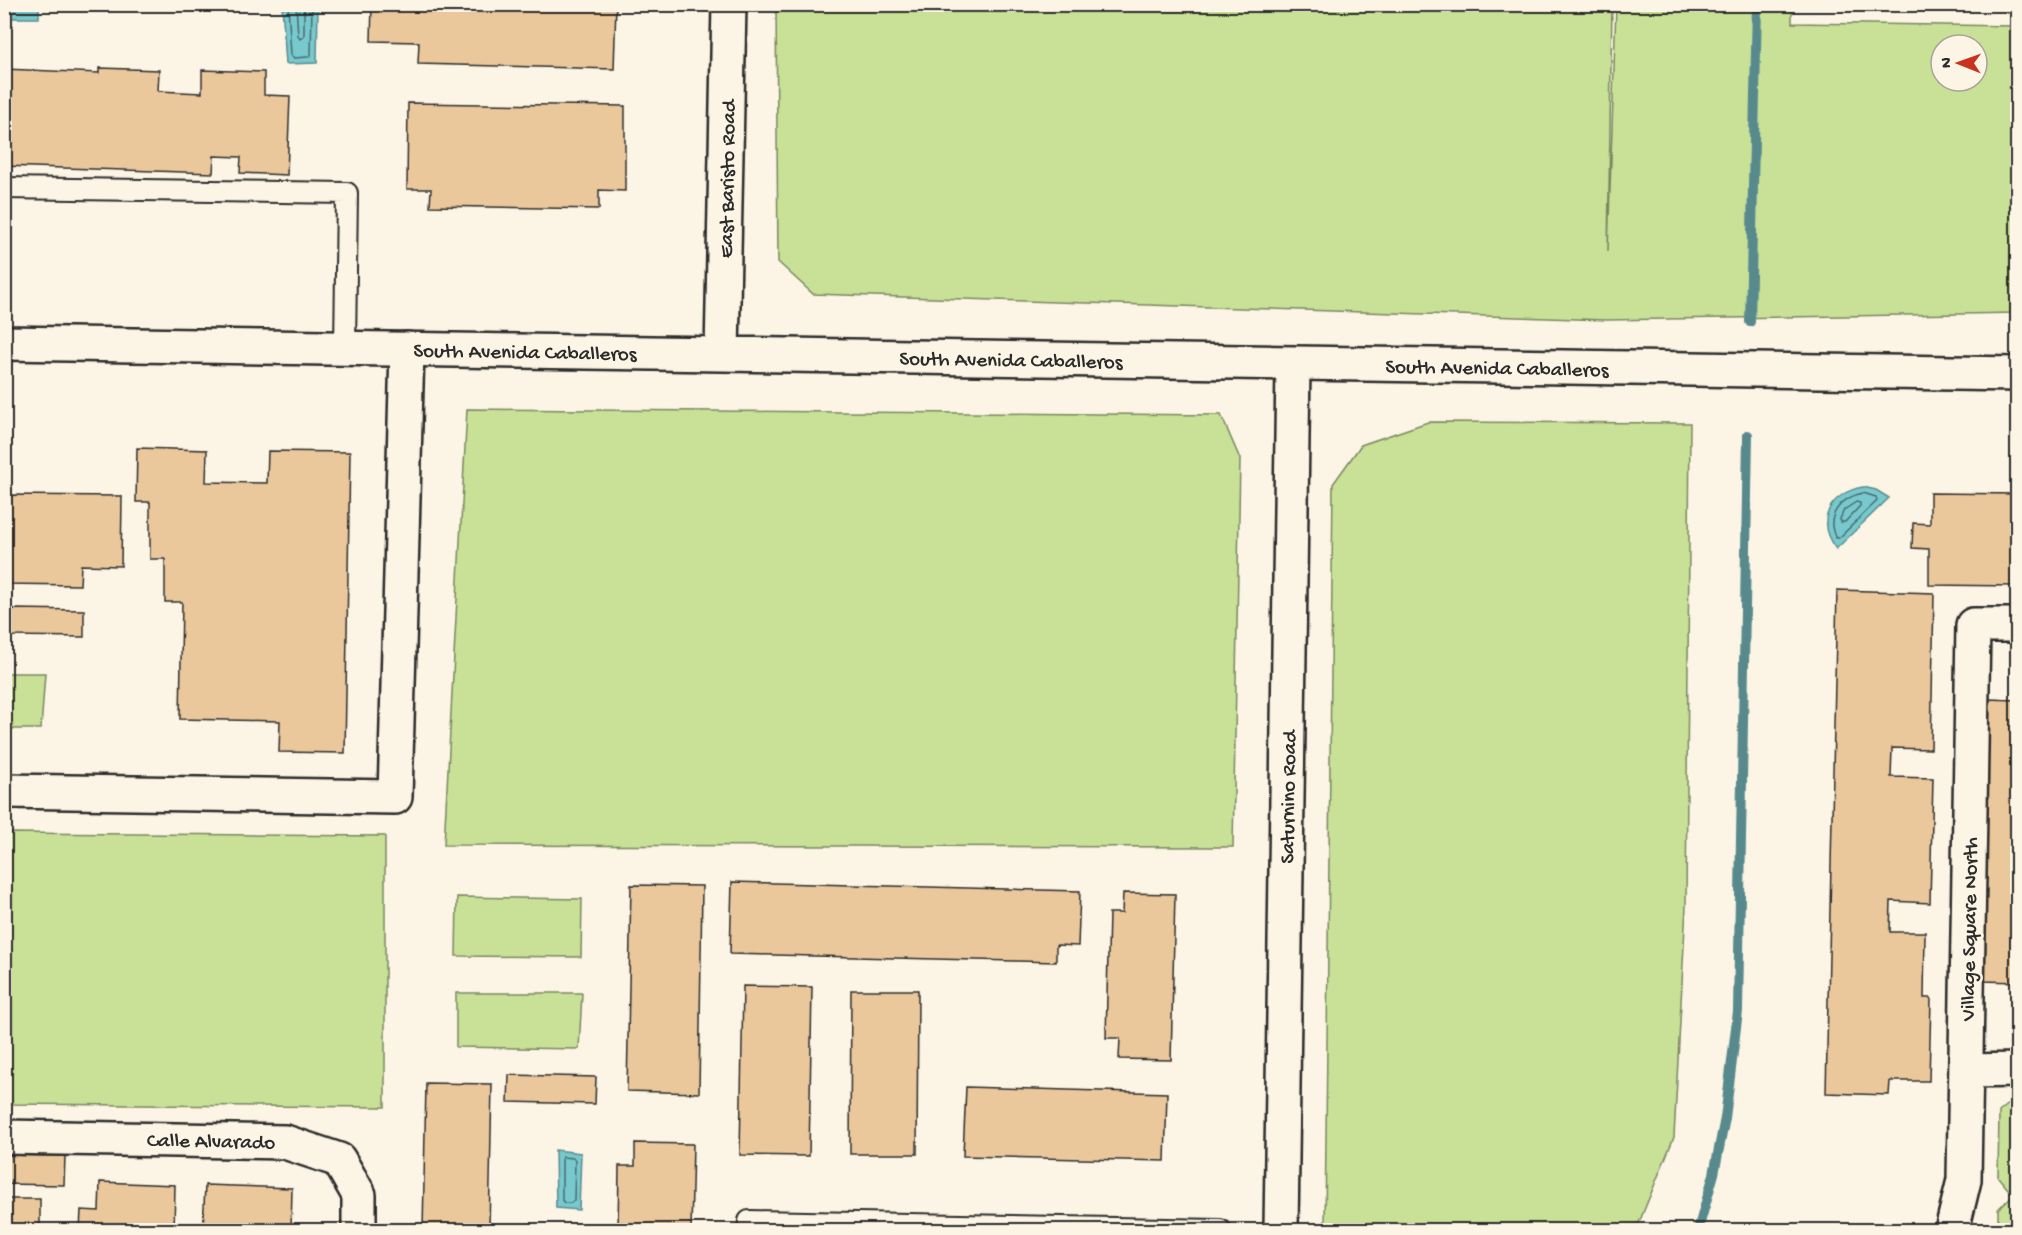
<svg xmlns="http://www.w3.org/2000/svg" width="2022" height="1235" viewBox="0 0 2022 1235" font-family="'Gochi Hand',sans-serif">
	<style>
		.green { fill: #c8e197; stroke: #7a8661; stroke-width: 1.5; fill-rule: evenodd }
		.water { fill: #77c9ce; stroke: #598a8d; stroke-width: 1.5 }
		.lines { fill: none; stroke-linecap: round; stroke-linejoin: round }
		.shore { stroke: #496a6c; stroke-width: 1.5 }
		.stream { stroke: #598a8d; stroke-width: 10 }
		.building { fill: #ebc89c; stroke: #2b2b2b; stroke-width: 1.5 }
		.lane-casing { stroke: #2b2b2b; stroke-width: 24 }
		.street-casing { stroke: #2b2b2b; stroke-width: 38 }
		.secondary-casing { stroke: #2b2b2b; stroke-width: 38 }
		.lane { stroke: #fcf5e5; stroke-width: 20 }
		.street { stroke: #fcf5e5; stroke-width: 33 }
		.secondary { stroke: #fcf5e5; stroke-width: 33 }
		.labels { text-anchor: middle; stroke-width: 5; stroke-linejoin: round; paint-order: stroke }
		.street-label { font-size: 21px; fill: #2b2b2b; stroke: #fcf5e5 }
	</style>
	<rect width="100%" height="100%" fill="#fcf5e5"/>
	<filter id="ink" filterUnits="userSpaceOnUse"><feTurbulence type="fractalNoise" baseFrequency=".0167" numOctaves="2"/><feDisplacementMap in="SourceGraphic" scale="12" xChannelSelector="R" yChannelSelector="G"/><feConvolveMatrix kernelMatrix="1 2 1 2 8 2 1 2 1" color-interpolation-filters="sRGB"/></filter>
	<g filter="url(#ink)">
		<path class="green" d="M 776,5 L 1612,5 L 1608,251 L 1616,5 L 1792,5 L 1792,23 L 2017,26 L 2017,313 L 1606,320 L 813,294 L 778,262 ZM 1941,45 L 1977,45 L 1977,81 L 1941,81 Z
			M 467,409 L 1221,415 L 1240,459 L 1233,847 L 444,845 Z
			M 1428,422 L 1690,423 L 1686,906 L 1674,1137 L 1636,1230 L 1325,1230 L 1333,484 L 1361,445 Z
			M 5,673 L 45,673 L 41,729 L 5,729 Z
			M 5,833 L 385,836 L 385,1107 L 5,1104 Z
			M 457,897 L 582,899 L 581,957 L 456,956 Z
			M 456,993 L 582,993 L 579,1049 L 456,1047 Z
			M 2017,1097 L 2017,1230 L 1998,1230 L 1998,1209 L 2013,1195 L 1998,1177 L 1999,1112 Z"/>
		<path class="water" d="M 4,5 L 39,5 L 39,18 L 5,18 Z
			M 282,5 L 318,5 L 317,63 L 286,64 Z
			M 1863,487 L 1876,490 L 1889,498 L 1836,549 C 1814,521 1830,493 1863,487 Z
			M 555,1150 L 581,1153 L 579,1210 L 556,1208 Z"/>
		<g class="lines">
			<path class="shore" d="M 288,4 L 291,55 L 294,58 L 308,57 L 311,55 L 312,4
				M 296,4 L 298,36 L 300,39 L 304,36 L 304,4
				M 1863,493 L 1876,497 L 1877,501 L 1839,538 L 1836,538 C 1824,517 1841,497 1863,493 Z
				M 1856,502 L 1860,503 L 1860,506 L 1845,522 L 1841,522 L 1840,519 L 1844,510 Z
				M 562,1157 L 573,1158 L 575,1160 L 574,1200 L 571,1203 L 564,1203 L 562,1200 Z"/>
			<path class="stream" d="M 1750,322 L 1757,4
				M 1698,1230 L 1714,1174 L 1725,1118 L 1738,1011 L 1748,435"/>
		</g>
		<path class="building" d="M 372,4 L 616,4 L 614,69 L 418,64 L 419,42 L 371,41 Z
			M 99,68 L 159,70 L 158,91 L 202,93 L 202,70 L 264,72 L 264,95 L 290,96 L 287,175 L 240,173 L 241,157 L 214,156 L 213,173 L 4,166 L 4,69 L 99,73 Z
			M 408,103 L 625,106 L 625,191 L 599,190 L 599,209 L 430,206 L 431,189 L 407,189 Z
			M 137,448 L 207,450 L 206,482 L 267,483 L 268,451 L 350,452 L 345,753 L 279,752 L 280,721 L 180,719 L 182,602 L 165,602 L 165,559 L 150,559 L 150,502 L 136,502 Z
			M 1930,493 L 2018,494 L 2018,586 L 1929,585 L 1929,549 L 1912,548 L 1913,523 L 1930,524 Z
			M 4,495 L 122,496 L 121,566 L 81,565 L 80,585 L 4,584 Z
			M 1837,590 L 1934,593 L 1931,749 L 1892,748 L 1891,777 L 1933,778 L 1930,903 L 1891,901 L 1890,932 L 1925,932 L 1924,998 L 1931,998 L 1929,1081 L 1890,1081 L 1889,1095 L 1826,1093 Z
			M 12,609 L 84,610 L 84,637 L 12,636 Z
			M 1987,699 L 2018,700 L 2018,982 L 1983,981 Z
			M 732,882 L 1080,891 L 1078,946 L 1056,945 L 1056,962 L 730,954 Z
			M 631,885 L 702,886 L 699,1093 L 627,1091 Z
			M 1123,893 L 1175,894 L 1171,1060 L 1119,1059 L 1120,1038 L 1106,1038 L 1109,913 L 1122,913 Z
			M 743,986 L 812,987 L 809,1156 L 740,1155 Z
			M 851,990 L 918,990 L 917,1154 L 850,1154 Z
			M 509,1075 L 596,1077 L 595,1104 L 508,1102 Z
			M 426,1083 L 492,1084 L 489,1230 L 423,1230 Z
			M 966,1087 L 1167,1093 L 1165,1161 L 963,1156 Z
			M 635,1143 L 693,1144 L 691,1230 L 618,1230 L 619,1166 L 635,1166 Z
			M 4,1155 L 65,1156 L 64,1185 L 4,1184 Z
			M 100,1182 L 175,1185 L 174,1230 L 80,1230 L 81,1210 L 99,1211 Z
			M 205,1185 L 292,1188 L 291,1230 L 203,1230 Z
			M 4,1199 L 40,1199 L 40,1230 L 4,1230 Z"/>
		<g class="lines">
			<defs>
				<path id="lane" d="M 4,188 L 347,193 L 345,348
					M 748,1230 L 749,1221 L 1220,1230"/>
				<path id="street" d="M 4,791 L 395,797 L 407,349
					M 1966,1071 L 2018,1070
					M 4,1137 L 285,1142 L 339,1160 L 359,1195 L 359,1230
					M 1281,1230 L 1293,364
					M 1952,1230 L 1964,1180 L 1973,625 L 2018,625"/>
				<path id="secondary" d="M 4,343 L 2018,374
					M 722,354 L 729,4"/>
			</defs>
			<use href="#lane" class="lane-casing"/>
			<use href="#street" class="street-casing"/>
			<use href="#secondary" class="secondary-casing"/>
			<use href="#lane" class="lane"/>
			<use href="#street" class="street"/>
			<use href="#secondary" class="secondary"/>
		</g>
	</g>
	<g class="labels">
		<g class="street-label">
			<text transform="translate(726 179) rotate(-89)" y="7">East Baristo Road</text>
			<text transform="translate(525 351) rotate(1)" y="7">South Avenida Caballeros</text>
			<text transform="translate(1011 359) rotate(1)" y="7">South Avenida Caballeros</text>
			<text transform="translate(1497 367) rotate(1)" y="7">South Avenida Caballeros</text>
			<text transform="translate(1287 797) rotate(-89)" y="7">Saturnino Road</text>
			<text transform="translate(1968 929) rotate(-89)" y="7">Village Square North</text>
			<text transform="translate(211 1140) rotate(1)" y="7">Calle Alvarado</text>
		</g>
	</g>
	<rect width="2022" height="1235" fill="none" stroke="#fcf5e5" stroke-width="24"/>
	<rect x="12" y="12" width="1998" height="1211" fill="none" stroke="#2b2b2b" stroke-width="2" filter="url(#ink)"/>
	<g transform="translate(1959 63) rotate(271)"><circle r="28" fill="#fcf5e5" stroke="#a8a49b" stroke-width="1.5"/>
	<path d="M0-4.5L10 22L0 15L-10 22Z" fill="#c8321e"/>
	<text y="-9" font-size="16" font-weight="bold" text-anchor="middle" fill="#2b2b2b">N</text>
	</g>
</svg>
